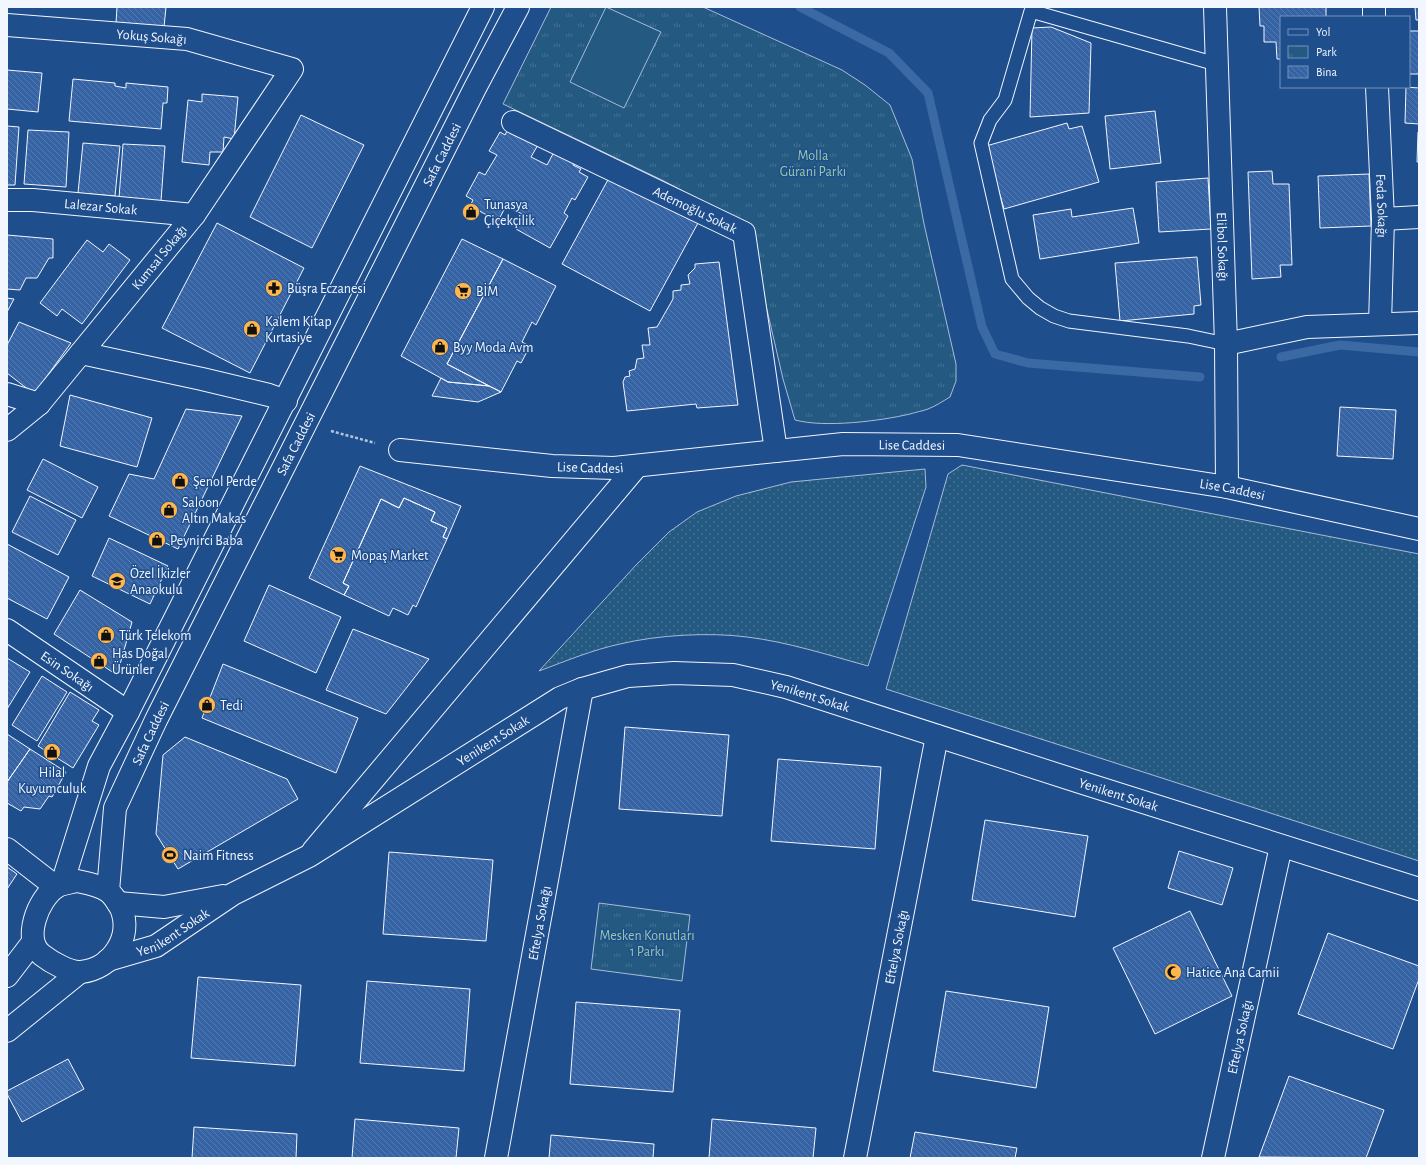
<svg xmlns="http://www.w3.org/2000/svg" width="1426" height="1165" viewBox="0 0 1426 1165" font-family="'Alegreya Sans',sans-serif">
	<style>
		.grass { fill: url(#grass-dots); stroke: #a8bbd7 }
		.park { fill: url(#park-tufts); stroke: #a8bbd7 }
		.pitch { fill: #245a82; stroke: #a8bbd7 }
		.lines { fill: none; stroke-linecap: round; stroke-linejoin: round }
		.stream { stroke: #3b69a3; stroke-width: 9 }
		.building { fill: url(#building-back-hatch); stroke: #f2f6ff }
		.service-casing { stroke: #f2f6ff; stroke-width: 15 }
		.minor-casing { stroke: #f2f6ff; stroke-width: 24 }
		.tertiary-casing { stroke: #f2f6ff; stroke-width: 24 }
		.primary-casing { stroke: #f2f6ff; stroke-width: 24 }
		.path { stroke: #b3c4dc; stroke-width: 2.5; stroke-dasharray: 3 2; stroke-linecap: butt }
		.service { stroke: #1f4e8c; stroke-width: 13 }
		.minor { stroke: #1f4e8c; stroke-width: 22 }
		.tertiary { stroke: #1f4e8c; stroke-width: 22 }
		.primary { stroke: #1f4e8c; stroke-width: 22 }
		.labels { text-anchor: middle; stroke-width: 3; stroke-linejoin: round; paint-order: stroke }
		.street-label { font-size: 14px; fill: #f2f6ff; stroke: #1f4e8c }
		.park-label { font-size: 14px; fill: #97c8a6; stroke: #1f4e8c }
		.poi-label { font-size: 14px; fill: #f2f6ff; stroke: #1f4e8c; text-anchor: start }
	</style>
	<defs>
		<pattern id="grass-dots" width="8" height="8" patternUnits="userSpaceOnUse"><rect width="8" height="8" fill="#245a82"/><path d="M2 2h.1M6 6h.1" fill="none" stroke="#447295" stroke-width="1.8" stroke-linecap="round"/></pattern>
		<pattern id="park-tufts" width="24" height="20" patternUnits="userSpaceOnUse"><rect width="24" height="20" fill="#245a82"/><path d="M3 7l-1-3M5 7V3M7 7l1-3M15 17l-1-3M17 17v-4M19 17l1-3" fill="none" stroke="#447295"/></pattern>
		<pattern id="building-back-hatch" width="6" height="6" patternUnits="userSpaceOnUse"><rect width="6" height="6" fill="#3563a3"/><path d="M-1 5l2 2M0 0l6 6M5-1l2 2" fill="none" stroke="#537ab1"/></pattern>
	</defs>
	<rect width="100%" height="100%" fill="#1f4e8c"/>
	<path class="grass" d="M 962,465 L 1419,554 L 1419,861 L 886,689 L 948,474 Z
		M 925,469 L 926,487 L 868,666 C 828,655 788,642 747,637 C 709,632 657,635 620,644 C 592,650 566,661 539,671 L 636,565 L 669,532 L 697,512 L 736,496 L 791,482 Z"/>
	<path class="park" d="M 551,7 L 703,7 L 842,70 L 865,85 L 890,105 L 912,159 L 924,224 L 956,364 L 956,381 L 950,397 C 943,401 936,406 928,409 C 923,411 916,412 910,414 C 880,421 825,428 795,420 L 783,379 L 756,262 L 741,222 L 664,181 L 503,104 Z
		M 599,903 L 690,915 L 682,981 L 591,969 Z"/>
	<path class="pitch" d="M 606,7 L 661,32 L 624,108 L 570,82 Z"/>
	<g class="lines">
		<path class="stream" d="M 800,7 L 889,53 L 928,93 L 982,327 L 995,354 L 1028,363 L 1200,377
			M 1281,357 L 1340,345 L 1419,352"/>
	</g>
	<path class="building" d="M 117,7 L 166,7 L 164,27 L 116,23 Z
		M 1259,7 L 1326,7 L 1326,17 L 1281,17 L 1281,59 L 1277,59 L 1276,42 L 1264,42 L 1264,26 L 1260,26 Z
		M 1415,7 L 1419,7 L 1419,20 L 1416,20 Z
		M 1051,27 L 1091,43 L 1089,113 L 1030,117 L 1032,28 Z
		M 1409,31 L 1419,31 L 1419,74 L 1409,74 Z
		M 7,70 L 42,73 L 38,112 L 7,109 Z
		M 73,79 L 115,83 L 115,86 L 126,88 L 126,83 L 168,87 L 167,103 L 163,103 L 161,129 L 69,121 Z
		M 1406,87 L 1419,88 L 1419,124 L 1405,123 Z
		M 202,94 L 238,97 L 234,139 L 224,137 L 223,152 L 210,152 L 209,165 L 182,162 L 188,100 L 202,102 Z
		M 1155,111 L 1161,163 L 1110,169 L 1105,116 Z
		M 301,115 L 364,145 L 312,248 L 250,217 Z
		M 1067,123 L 1069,129 L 1082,126 L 1099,182 L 1004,209 L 986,146 Z
		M 7,126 L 19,127 L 15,185 L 7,185 Z
		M 509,127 L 539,143 L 531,157 L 547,165 L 555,150 L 575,161 L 573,165 L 581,169 L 579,172 L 588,177 L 575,200 L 572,198 L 564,213 L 568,216 L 550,248 L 516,229 L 524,215 L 506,206 L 498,221 L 470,206 L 473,200 L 466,196 L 479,172 L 485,175 L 497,155 L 489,151 L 500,132 L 505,135 Z
		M 28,130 L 69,132 L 66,187 L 24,184 Z
		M 1418,132 L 1419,132 L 1419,162 L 1417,162 Z
		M 83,143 L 120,146 L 115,196 L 78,193 Z
		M 123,144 L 165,146 L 161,201 L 119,198 Z
		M 1272,171 L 1273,184 L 1289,184 L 1292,265 L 1280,265 L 1281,277 L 1252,279 L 1248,172 Z
		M 1369,174 L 1371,226 L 1320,228 L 1318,176 Z
		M 610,176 L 698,223 L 650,311 L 562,264 Z
		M 1208,178 L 1211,229 L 1159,232 L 1156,182 Z
		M 1133,208 L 1139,243 L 1040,259 L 1033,215 L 1071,209 L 1072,217 Z
		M 217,223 L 304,268 L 250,373 L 162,328 Z
		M 7,235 L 53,239 L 53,258 L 49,258 L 37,278 L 26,278 L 20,290 L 7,289 Z
		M 462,239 L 503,259 L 447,364 L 489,386 L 448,382 L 401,356 Z
		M 87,240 L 103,252 L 109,244 L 130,260 L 82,324 L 62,309 L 57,316 L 40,303 Z
		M 1197,257 L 1201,305 L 1194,306 L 1194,314 L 1120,321 L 1115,263 Z
		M 503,259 L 556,286 L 536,325 L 532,322 L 522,342 L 530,346 L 521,363 L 517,361 L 501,392 L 447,364 Z
		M 719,262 L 738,405 L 697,408 L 696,404 L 627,411 L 623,382 L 625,377 L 630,376 L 629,371 L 635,369 L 637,359 L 644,358 L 642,345 L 650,345 L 648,328 L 657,327 L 673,299 L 673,291 L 681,290 L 681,285 L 690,284 L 688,275 L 695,268 L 695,264 Z
		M 7,298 L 14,299 L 7,312 Z
		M 19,322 L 71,343 L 34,394 L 7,373 L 7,345 Z
		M 441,378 L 448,382 L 489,386 L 501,392 L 478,402 L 432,396 Z
		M 70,395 L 152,418 L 137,467 L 60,446 Z
		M 1340,407 L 1396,410 L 1393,459 L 1337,456 Z
		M 186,409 L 242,416 L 178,549 L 109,516 L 129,474 L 154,479 Z
		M 43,459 L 98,487 L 82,518 L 27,490 Z
		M 360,466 L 461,506 L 447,539 L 443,537 L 447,528 L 431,521 L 435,512 L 404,498 L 399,508 L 381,499 L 343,583 L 349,586 L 344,595 L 309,578 Z
		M 30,496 L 76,520 L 58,555 L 12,532 Z
		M 404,498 L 435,512 L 431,521 L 447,528 L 443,537 L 447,539 L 416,607 L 413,605 L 408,615 L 393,608 L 389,616 L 344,595 L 349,586 L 343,583 L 381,499 L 399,508 Z
		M 109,538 L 168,566 L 150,604 L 92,576 Z
		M 7,544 L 69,577 L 47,619 L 7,598 Z
		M 269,585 L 341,617 L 316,673 L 244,641 Z
		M 80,590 L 132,622 L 117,675 L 54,634 Z
		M 353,629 L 429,659 L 386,714 L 326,690 Z
		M 7,658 L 30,672 L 7,709 Z
		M 223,664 L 358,718 L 336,773 L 202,718 Z
		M 42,676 L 67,692 L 37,741 L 12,725 Z
		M 70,692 L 99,710 L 92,721 L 99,725 L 73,768 L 38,746 Z
		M 625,727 L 729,735 L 722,816 L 619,809 Z
		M 7,734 L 30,749 L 7,782 Z
		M 185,737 L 287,779 L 298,799 L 178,869 L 156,834 L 163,755 Z
		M 30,749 L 66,772 L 52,797 L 49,796 L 40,809 L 24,807 L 21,811 L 7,803 L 7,782 Z
		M 778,759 L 881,767 L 875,849 L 771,841 Z
		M 985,820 L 1088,836 L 1075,917 L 972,900 Z
		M 1179,851 L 1233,868 L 1222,905 L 1168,888 Z
		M 389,852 L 493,860 L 486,941 L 383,934 Z
		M 7,867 L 17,874 L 7,889 Z
		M 1190,911 L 1232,996 L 1155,1034 L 1113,948 Z
		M 1328,933 L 1419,966 L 1419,979 L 1393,1049 L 1298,1014 Z
		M 198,977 L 301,985 L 295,1066 L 191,1058 Z
		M 367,981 L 470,989 L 464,1071 L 360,1063 Z
		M 946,991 L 1049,1007 L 1036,1088 L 933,1071 Z
		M 576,1002 L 680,1010 L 673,1092 L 570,1084 Z
		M 68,1059 L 84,1089 L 22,1122 L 7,1094 L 7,1091 Z
		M 1289,1076 L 1384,1110 L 1366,1158 L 1259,1157 Z
		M 355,1119 L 459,1128 L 456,1158 L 352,1158 Z
		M 712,1119 L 816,1128 L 813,1158 L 709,1158 Z
		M 194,1127 L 297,1134 L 296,1158 L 192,1158 Z
		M 915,1132 L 1017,1148 L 1015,1158 L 910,1158 Z
		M 551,1135 L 654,1144 L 653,1158 L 549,1158 Z"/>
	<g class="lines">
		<defs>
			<path id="service" d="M 1216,64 L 1031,11 L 1005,100 L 990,120 L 981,143 L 1012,279 L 1028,298 L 1040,308 L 1054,316 L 1069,321 L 1188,336 L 1226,344"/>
			<g id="minor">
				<path id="s1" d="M 1215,7 L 1226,344 L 1227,487"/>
				<path d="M 1374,7 L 1374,17"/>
				<path id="s2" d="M 7,25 L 187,39 L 292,69 L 194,215 L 39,404 L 7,430"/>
				<path id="s3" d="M 1377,87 L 1383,219 L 1380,324"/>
				<path id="s4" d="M 513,122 L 744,233 L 776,451"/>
				<path id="s5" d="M 7,200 L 33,200 L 194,215"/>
				<path d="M 1383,219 L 1419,217"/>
				<path d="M 1226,344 L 1307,327 L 1419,323"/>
				<path d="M 81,353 L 202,379 L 269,395 L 286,401"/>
				<path d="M 7,394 L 39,404"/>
				<path id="s6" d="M 400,450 L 552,466 L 614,468 L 843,444 L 958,445 L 1227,487 L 1419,529"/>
				<path id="s7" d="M 7,630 L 128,712"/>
				<path d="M 7,849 L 56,887"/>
				<path d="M 313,851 L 637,466"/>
				<path id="s8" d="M 496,1158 L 582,689"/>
				<path id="s9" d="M 855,1158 L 937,736"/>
				<path id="s10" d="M 1213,1158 L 1281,846"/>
			</g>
			<g id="tertiary">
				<path d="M 118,903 L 164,907 L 223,896"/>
				<path id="s11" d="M 108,960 L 156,946 L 233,894 L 309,856 L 560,698 L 582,689 L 628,676 L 674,673 L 733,675 L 786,687 L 1080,782 L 1419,889"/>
			</g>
			<g id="primary">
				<path d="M 77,881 C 87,883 99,885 108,891 C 113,895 118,903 121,908 C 133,937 112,969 81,972 C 70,973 51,962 42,955 C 22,940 38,899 56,887 C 62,883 70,883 77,881 Z"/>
				<path d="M 62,884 L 99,766 L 128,712 L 483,7"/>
				<path id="s12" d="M 108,891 L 115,808 L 156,720 L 475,88 L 518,7"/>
				<path d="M 7,976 L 33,942"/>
				<path d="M 7,1031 L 80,972"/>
			</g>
		</defs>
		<use href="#service" class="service-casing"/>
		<use href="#minor" class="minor-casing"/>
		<use href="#tertiary" class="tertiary-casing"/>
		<use href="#primary" class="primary-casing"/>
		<path class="path" d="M 331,431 L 375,443"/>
		<use href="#service" class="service"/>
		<use href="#minor" class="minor"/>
		<use href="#tertiary" class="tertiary"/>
		<use href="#primary" class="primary"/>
	</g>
	<defs>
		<symbol id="shop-disc" viewBox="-11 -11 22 22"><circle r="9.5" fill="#ffb74d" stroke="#1f4e8c"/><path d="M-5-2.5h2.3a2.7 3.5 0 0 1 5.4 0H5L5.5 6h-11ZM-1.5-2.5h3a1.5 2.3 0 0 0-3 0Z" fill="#111"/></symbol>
		<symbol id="pharmacy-disc" viewBox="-11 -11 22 22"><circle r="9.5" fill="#ffb74d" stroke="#1f4e8c"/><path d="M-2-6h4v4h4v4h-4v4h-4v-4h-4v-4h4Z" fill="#111"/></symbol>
		<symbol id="supermarket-disc" viewBox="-11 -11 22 22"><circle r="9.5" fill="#ffb74d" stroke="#1f4e8c"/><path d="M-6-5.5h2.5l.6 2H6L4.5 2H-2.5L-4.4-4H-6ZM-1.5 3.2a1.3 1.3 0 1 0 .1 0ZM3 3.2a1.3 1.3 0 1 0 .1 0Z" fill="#111"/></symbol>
		<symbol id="school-disc" viewBox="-11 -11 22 22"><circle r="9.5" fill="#ffb74d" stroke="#1f4e8c"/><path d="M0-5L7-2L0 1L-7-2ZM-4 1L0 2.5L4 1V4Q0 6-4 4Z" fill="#111"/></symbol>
		<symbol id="stadium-disc" viewBox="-11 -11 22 22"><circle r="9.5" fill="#ffb74d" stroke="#1f4e8c"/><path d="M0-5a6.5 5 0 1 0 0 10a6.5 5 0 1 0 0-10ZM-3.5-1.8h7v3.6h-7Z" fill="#111"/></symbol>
		<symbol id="mosque-disc" viewBox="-11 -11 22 22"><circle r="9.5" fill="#ffb74d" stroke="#1f4e8c"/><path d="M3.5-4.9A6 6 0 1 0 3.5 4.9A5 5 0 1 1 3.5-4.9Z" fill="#111"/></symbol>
	</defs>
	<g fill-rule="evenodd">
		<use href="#shop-disc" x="461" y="202" width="20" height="20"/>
		<use href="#pharmacy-disc" x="264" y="278" width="20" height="20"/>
		<use href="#supermarket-disc" x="453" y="281" width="20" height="20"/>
		<use href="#shop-disc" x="242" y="319" width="20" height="20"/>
		<use href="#shop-disc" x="430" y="337" width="20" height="20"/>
		<use href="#shop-disc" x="170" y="471" width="20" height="20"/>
		<use href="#shop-disc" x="159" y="500" width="20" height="20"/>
		<use href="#shop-disc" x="147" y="530" width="20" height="20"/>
		<use href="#supermarket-disc" x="328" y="545" width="20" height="20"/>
		<use href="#school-disc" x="107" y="571" width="20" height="20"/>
		<use href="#shop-disc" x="96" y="625" width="20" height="20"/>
		<use href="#shop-disc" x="89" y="651" width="20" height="20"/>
		<use href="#shop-disc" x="197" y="695" width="20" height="20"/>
		<use href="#shop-disc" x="42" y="742" width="20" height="20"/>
		<use href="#stadium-disc" x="160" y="845" width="20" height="20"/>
		<use href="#mosque-disc" x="1163" y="962" width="20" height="20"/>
	</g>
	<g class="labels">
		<g class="street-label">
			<text dy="5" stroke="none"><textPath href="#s2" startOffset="145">Yokuş Sokağı</textPath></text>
			<text dy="5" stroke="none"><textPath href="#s12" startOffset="814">Safa Caddesi</textPath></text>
			<text dy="5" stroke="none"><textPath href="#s5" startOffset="94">Lalezar Sokak</textPath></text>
			<text dy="5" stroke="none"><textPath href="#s3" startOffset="119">Feda Sokağı</textPath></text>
			<text dy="5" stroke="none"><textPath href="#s4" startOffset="202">Ademoğlu Sokak</textPath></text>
			<text dy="5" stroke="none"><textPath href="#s1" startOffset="240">Elibol Sokağı</textPath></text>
			<text transform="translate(159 257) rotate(-51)" y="5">Kumsal Sokağı</text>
			<text dy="5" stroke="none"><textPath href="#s12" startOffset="490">Safa Caddesi</textPath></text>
			<text dy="5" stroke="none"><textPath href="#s6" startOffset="514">Lise Caddesi</textPath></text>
			<text dy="5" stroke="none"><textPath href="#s6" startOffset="191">Lise Caddesi</textPath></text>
			<text dy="5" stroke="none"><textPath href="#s6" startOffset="838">Lise Caddesi</textPath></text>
			<text dy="5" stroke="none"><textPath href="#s7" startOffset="73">Esin Sokağı</textPath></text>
			<text dy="5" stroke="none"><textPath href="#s11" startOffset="781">Yenikent Sokak</textPath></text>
			<text dy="5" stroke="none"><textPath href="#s12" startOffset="166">Safa Caddesi</textPath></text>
			<text dy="5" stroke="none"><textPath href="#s11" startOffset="445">Yenikent Sokak</textPath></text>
			<text dy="5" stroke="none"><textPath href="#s11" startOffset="1105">Yenikent Sokak</textPath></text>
			<text dy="5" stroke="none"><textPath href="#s8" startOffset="239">Eftelya Sokağı</textPath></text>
			<text dy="5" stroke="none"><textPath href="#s11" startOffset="71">Yenikent Sokak</textPath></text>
			<text dy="5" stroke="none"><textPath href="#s9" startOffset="215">Eftelya Sokağı</textPath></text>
			<text dy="5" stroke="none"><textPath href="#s10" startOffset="124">Eftelya Sokağı</textPath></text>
		</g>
		<g class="park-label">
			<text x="813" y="160">Molla<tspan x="813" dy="16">Gürani Parkı</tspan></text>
			<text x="647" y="940">Mesken Konutları<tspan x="647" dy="16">1 Parkı</tspan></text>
		</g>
		<g class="poi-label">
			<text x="484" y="209">Tunasya<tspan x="484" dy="16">Çiçekçilik</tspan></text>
			<text x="287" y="293">Büşra Eczanesi</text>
			<text x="476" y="296">BİM</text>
			<text x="265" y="326">Kalem Kitap<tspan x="265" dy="16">Kırtasiye</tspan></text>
			<text x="453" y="352">Byy Moda Avm</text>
			<text x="193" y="486">Şenol Perde</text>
			<text x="182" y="507">Saloon<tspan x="182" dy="16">Altın Makas</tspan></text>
			<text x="170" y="545">Peynirci Baba</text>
			<text x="351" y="560">Mopaş Market</text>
			<text x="130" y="578">Özel İkizler<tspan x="130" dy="16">Anaokulu</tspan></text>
			<text x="119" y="640">Türk Telekom</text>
			<text x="112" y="658">Has Doğal<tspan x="112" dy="16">Ürünler</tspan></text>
			<text x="220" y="710">Tedi</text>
			<text x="52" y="777" text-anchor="middle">Hilal<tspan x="52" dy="16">Kuyumculuk</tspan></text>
			<text x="183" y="860">Naim Fitness</text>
			<text x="1186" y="977">Hatice Ana Camii</text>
		</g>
	</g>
	<rect width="1426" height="1165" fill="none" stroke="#f2f6ff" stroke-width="16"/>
	<rect x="1280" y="16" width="130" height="72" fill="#1f4e8c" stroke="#7391ba"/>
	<rect x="1288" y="29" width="20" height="6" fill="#1f4e8c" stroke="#7391ba"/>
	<text x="1316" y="36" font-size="12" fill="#f2f6ff">Yol</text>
	<rect x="1288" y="46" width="20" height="12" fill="url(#park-tufts)" stroke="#7391ba"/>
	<text x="1316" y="56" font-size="12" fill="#f2f6ff">Park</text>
	<rect x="1288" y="66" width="20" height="12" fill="url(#building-back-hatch)" stroke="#7391ba"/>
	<text x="1316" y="76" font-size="12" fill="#f2f6ff">Bina</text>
</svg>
